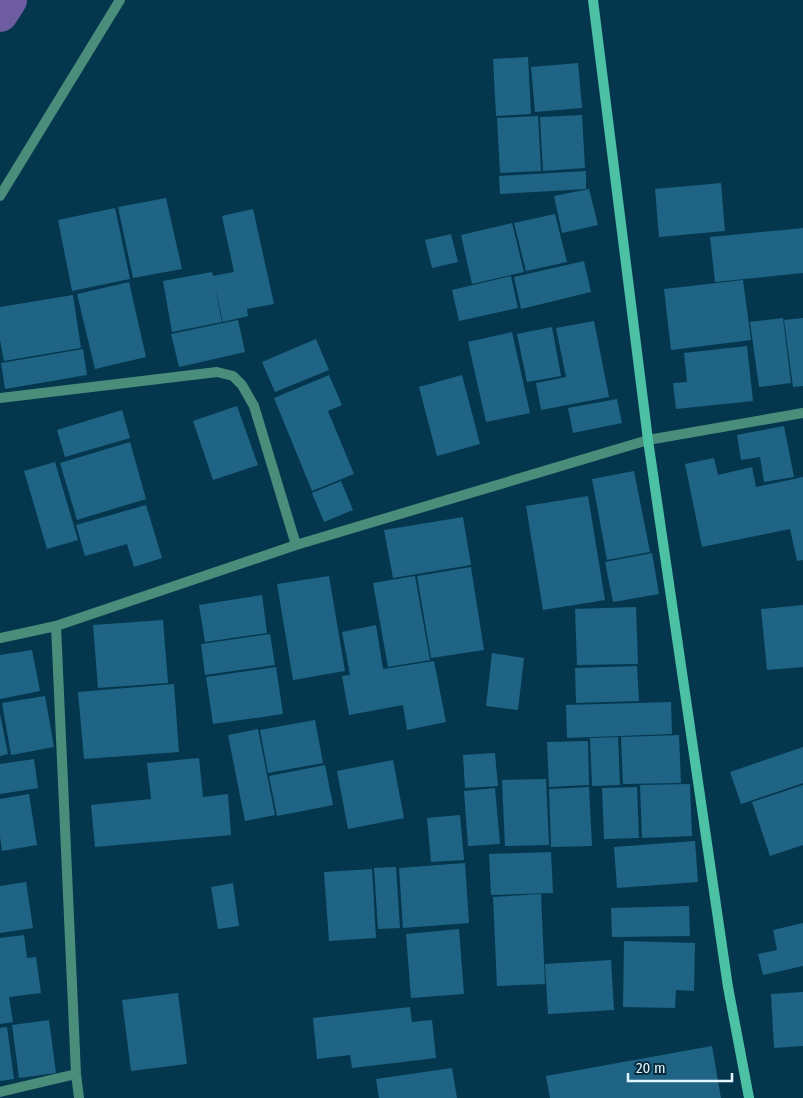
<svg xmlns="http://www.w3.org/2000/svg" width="803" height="1098" viewBox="0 0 803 1098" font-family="'Fira Sans Condensed',sans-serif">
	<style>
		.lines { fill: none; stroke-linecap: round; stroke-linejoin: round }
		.canal { stroke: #6d5ca0; stroke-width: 36 }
		.building { fill: #1f6485 }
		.street { stroke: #4a8d7b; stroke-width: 10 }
		.secondary { stroke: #4dc1a4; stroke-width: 10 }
	</style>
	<rect width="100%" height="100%" fill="#04374d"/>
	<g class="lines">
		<path class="canal" d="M 0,14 L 9,0"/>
	</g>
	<path class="building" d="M 528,57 L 531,114 L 496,116 L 493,59 Z
		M 578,63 L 582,108 L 535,112 L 531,67 Z
		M 582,115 L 585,168 L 543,171 L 540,117 Z
		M 538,116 L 541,171 L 500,173 L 497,118 Z
		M 586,171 L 586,189 L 500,194 L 499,176 Z
		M 721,183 L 725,231 L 659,237 L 655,189 Z
		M 589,189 L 598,225 L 562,233 L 554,196 Z
		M 166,198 L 182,269 L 133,278 L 118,207 Z
		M 115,208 L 130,279 L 72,291 L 58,220 Z
		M 253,209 L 274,304 L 247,309 L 248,316 L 223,322 L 215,288 L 222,322 L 172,332 L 163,281 L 212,272 L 213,276 L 234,272 L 222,216 Z
		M 555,214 L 567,262 L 526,271 L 514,223 Z
		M 512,223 L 524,272 L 472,284 L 461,235 Z
		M 803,228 L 803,273 L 715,282 L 710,237 Z
		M 451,234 L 458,262 L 432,268 L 425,240 Z
		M 584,261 L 591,292 L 521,309 L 514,277 Z
		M 511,276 L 518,308 L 459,321 L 452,290 Z
		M 743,280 L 751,340 L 671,350 L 664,289 Z
		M 129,282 L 146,357 L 95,369 L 77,294 Z
		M 73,295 L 81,348 L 4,361 L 0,340 L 0,307 Z
		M 783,318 L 791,383 L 759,387 L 750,322 Z
		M 803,318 L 803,386 L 793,387 L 784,320 Z
		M 238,320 L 245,352 L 179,367 L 171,334 Z
		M 594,321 L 609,397 L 541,410 L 536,383 L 566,377 L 556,328 Z
		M 552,327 L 561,376 L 527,382 L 517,334 Z
		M 512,332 L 530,413 L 486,422 L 468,342 Z
		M 316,339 L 329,370 L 275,392 L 262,362 Z
		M 747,346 L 753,401 L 676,409 L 673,383 L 687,382 L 684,353 Z
		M 83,349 L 87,375 L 5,389 L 1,363 Z
		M 329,375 L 342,405 L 328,411 L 354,474 L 312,491 L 274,398 Z
		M 462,375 L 480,444 L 437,456 L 419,387 Z
		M 617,399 L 622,423 L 573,433 L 568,408 Z
		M 237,406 L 258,465 L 213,480 L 193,421 Z
		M 122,410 L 130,438 L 65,457 L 57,430 Z
		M 784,426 L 794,477 L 764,482 L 760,457 L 741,460 L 737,435 Z
		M 130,442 L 146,499 L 77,520 L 60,463 Z
		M 714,458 L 718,475 L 752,467 L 756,487 L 803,477 L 803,560 L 797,561 L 790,529 L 702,547 L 685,464 Z
		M 55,462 L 78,540 L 47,549 L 24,471 Z
		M 634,471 L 650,552 L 607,560 L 592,479 Z
		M 341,481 L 353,510 L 324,522 L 312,493 Z
		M 588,496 L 605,600 L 543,610 L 526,506 Z
		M 146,505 L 162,558 L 134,567 L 127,544 L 85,556 L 76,525 Z
		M 463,517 L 471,565 L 393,578 L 384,530 Z
		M 652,553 L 659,594 L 613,602 L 605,562 Z
		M 471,567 L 484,650 L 431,658 L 417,576 Z
		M 329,576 L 345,671 L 293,680 L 277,584 Z
		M 415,576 L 430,660 L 388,667 L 373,583 Z
		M 262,595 L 267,633 L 205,642 L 199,605 Z
		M 803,605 L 803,667 L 767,670 L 761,609 Z
		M 636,607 L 638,664 L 577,665 L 575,609 Z
		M 163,620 L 168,683 L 98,688 L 93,625 Z
		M 376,625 L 383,669 L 434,661 L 446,722 L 407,730 L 403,705 L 349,715 L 342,676 L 350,675 L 342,632 Z
		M 270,634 L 275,665 L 205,675 L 201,644 Z
		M 32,650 L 40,691 L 0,699 L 0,655 Z
		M 492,653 L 524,658 L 518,710 L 486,706 Z
		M 637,666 L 639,701 L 576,703 L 575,668 Z
		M 276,667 L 283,714 L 213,724 L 206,677 Z
		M 174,684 L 179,752 L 84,759 L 78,692 Z
		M 45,696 L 54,747 L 11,755 L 2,703 Z
		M 671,702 L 672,734 L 567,738 L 566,705 Z
		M 0,714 L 8,754 L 0,756 Z
		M 315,720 L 323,763 L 268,773 L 260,730 Z
		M 258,729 L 275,815 L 245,821 L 228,735 Z
		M 679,735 L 681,783 L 623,784 L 621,737 Z
		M 618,737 L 620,785 L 592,786 L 590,738 Z
		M 588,741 L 589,785 L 549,787 L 547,742 Z
		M 803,747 L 803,783 L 741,804 L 730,772 Z
		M 495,753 L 498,786 L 465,788 L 463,755 Z
		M 199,758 L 203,797 L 228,794 L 231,835 L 95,847 L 91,805 L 151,799 L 147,763 Z
		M 34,759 L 38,788 L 0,794 L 0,764 Z
		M 393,760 L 404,818 L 348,829 L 337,771 Z
		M 325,765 L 333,805 L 277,816 L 269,776 Z
		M 546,779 L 549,845 L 505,846 L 502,780 Z
		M 690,784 L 692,836 L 642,838 L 640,785 Z
		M 803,785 L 803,845 L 770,856 L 752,802 Z
		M 589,787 L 592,846 L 551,847 L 549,789 Z
		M 637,787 L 639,838 L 604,839 L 602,788 Z
		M 495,788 L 500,844 L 468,846 L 464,791 Z
		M 29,794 L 37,845 L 2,851 L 0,837 L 0,799 Z
		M 460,815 L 464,860 L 431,862 L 427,818 Z
		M 695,841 L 698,882 L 617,888 L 614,847 Z
		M 551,852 L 553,893 L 491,895 L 489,854 Z
		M 465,863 L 469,923 L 403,928 L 399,868 Z
		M 396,867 L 400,928 L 378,929 L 374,868 Z
		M 372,869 L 376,938 L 329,941 L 324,872 Z
		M 26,882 L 33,928 L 0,933 L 0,886 Z
		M 233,883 L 239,926 L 218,929 L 211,887 Z
		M 541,894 L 545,984 L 497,986 L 493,897 Z
		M 689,906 L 690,936 L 612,937 L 611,908 Z
		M 803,923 L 803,966 L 763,975 L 758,954 L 777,950 L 773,930 Z
		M 459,929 L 464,994 L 411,998 L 406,934 Z
		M 24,935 L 27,958 L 36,957 L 41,993 L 9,997 L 13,1022 L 0,1024 L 0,938 Z
		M 624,941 L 695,943 L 694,991 L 676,990 L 675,1008 L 623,1007 Z
		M 611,960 L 614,1010 L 548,1014 L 545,964 Z
		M 803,992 L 803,1046 L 774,1048 L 771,994 Z
		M 178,993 L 187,1064 L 131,1071 L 122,1000 Z
		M 410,1007 L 412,1022 L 432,1020 L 436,1058 L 352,1068 L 350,1055 L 317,1059 L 313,1018 Z
		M 49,1020 L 56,1073 L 19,1078 L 12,1025 Z
		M 7,1027 L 14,1079 L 0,1081 L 0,1028 Z
		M 712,1046 L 721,1098 L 550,1098 L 546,1076 Z
		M 452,1068 L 457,1098 L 379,1098 L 376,1079 Z"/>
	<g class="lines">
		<path class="street" d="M 0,196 L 120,0
			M 0,398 L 217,372 L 233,376 L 242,385 L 254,406 L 296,545
			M 56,626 L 76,1074 L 79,1098
			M 0,638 L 56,626 L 296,545 L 648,440 L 803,413
			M 0,1092 L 76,1074"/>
		<path class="secondary" d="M 593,0 L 648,440 L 728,987 L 749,1098"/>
	</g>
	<path d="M628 1073v8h104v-8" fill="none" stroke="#e1f4ff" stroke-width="2.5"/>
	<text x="636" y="1073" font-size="15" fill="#e1f4ff" stroke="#082c3d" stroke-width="4" paint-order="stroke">20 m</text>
</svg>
